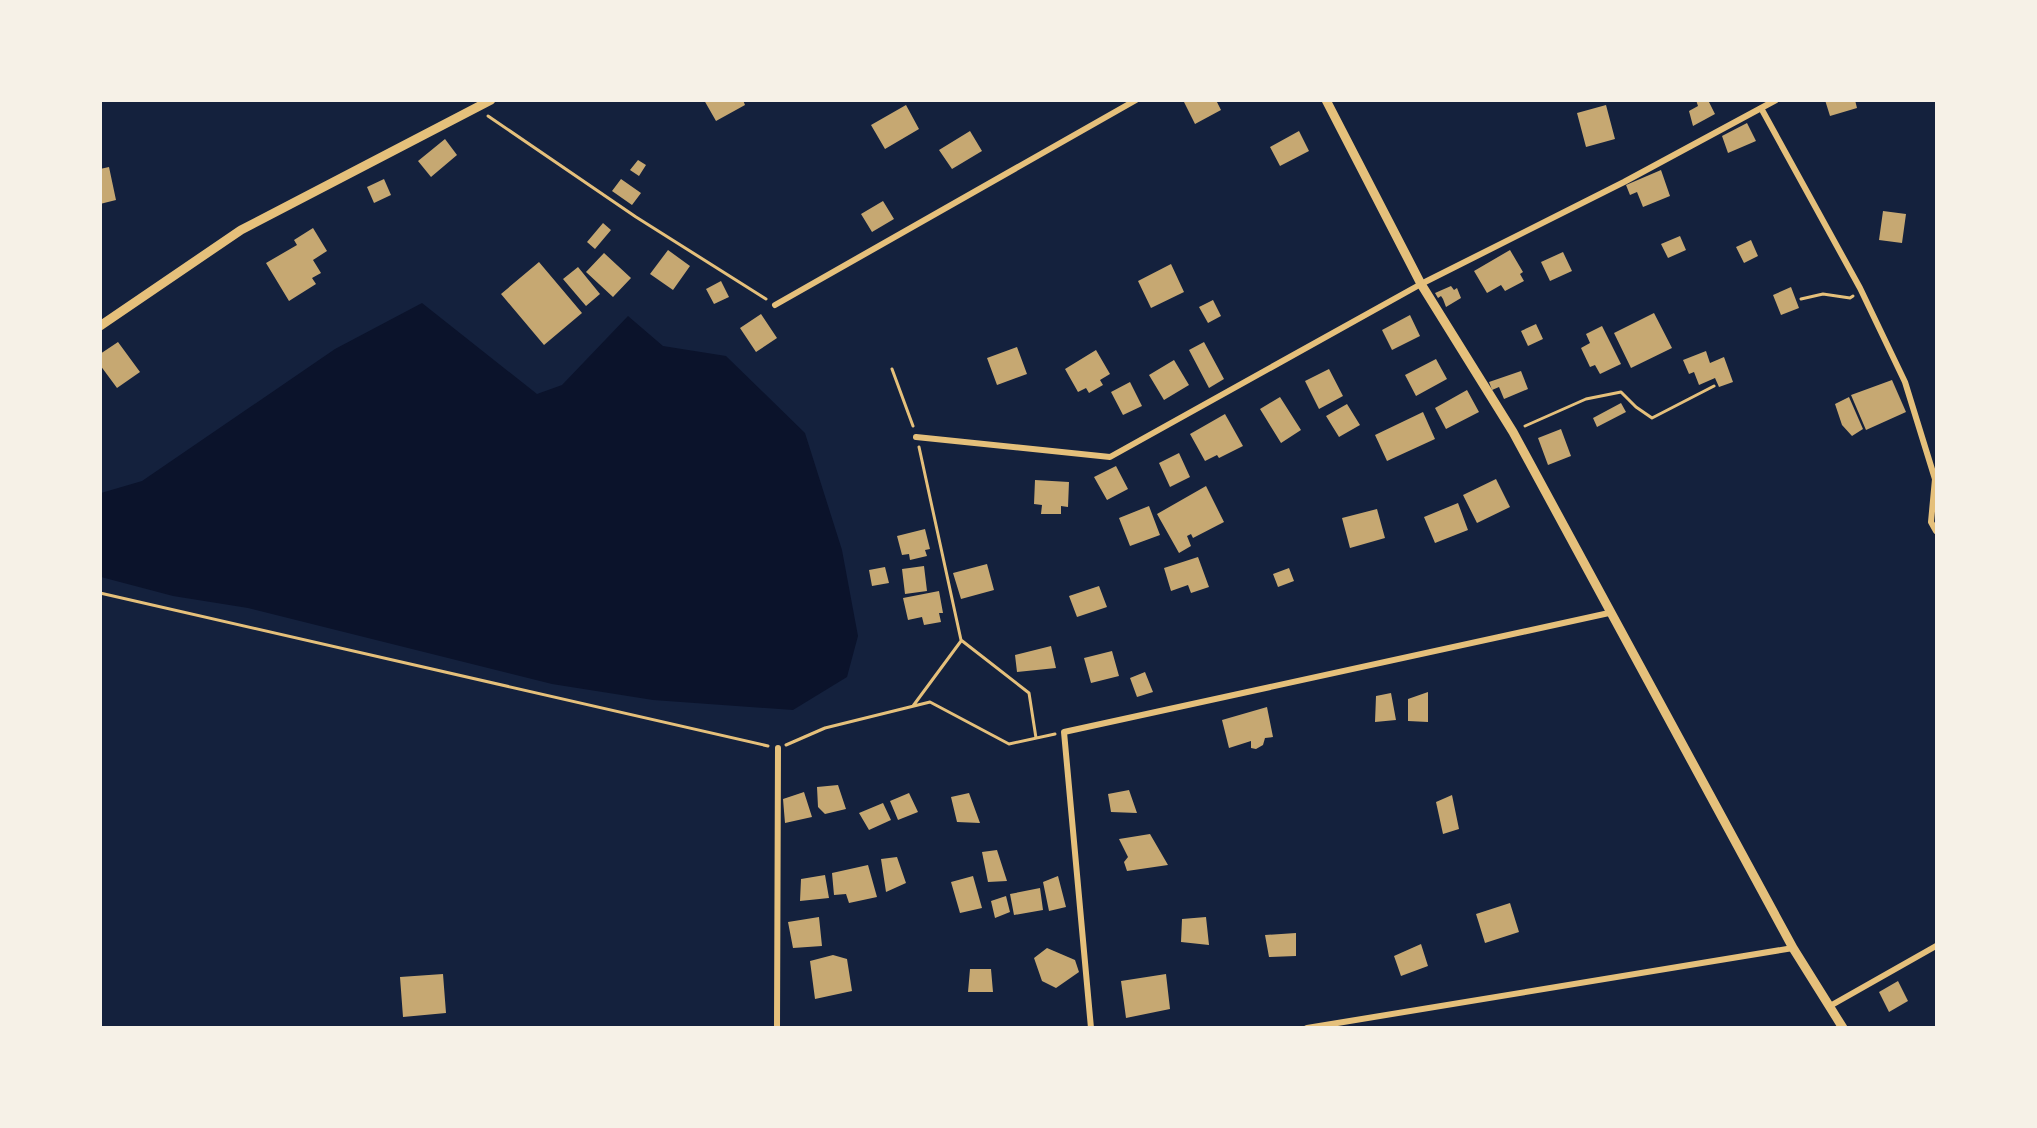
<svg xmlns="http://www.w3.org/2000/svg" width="2037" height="1128" viewBox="0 0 2037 1128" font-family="Commissioner,sans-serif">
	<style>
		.water { fill: #0b132b }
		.building { fill: #c6a872 }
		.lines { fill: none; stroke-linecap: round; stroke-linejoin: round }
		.path { stroke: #e5c07b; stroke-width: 3 }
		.minor { stroke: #e5c07b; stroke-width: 6 }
		.tertiary { stroke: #e5c07b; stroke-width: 9 }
	</style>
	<rect width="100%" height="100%" fill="#14213d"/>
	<path class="water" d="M 422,303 L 537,394 L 562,385 L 628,316 L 663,346 L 726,356 L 805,433 L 842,550 L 858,636 L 847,677 L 793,710 L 653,700 L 552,684 L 248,608 L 173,596 L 101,577 L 101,493 L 142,481 L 335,349 Z"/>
	<path class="building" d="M 704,100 L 743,100 L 745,105 L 716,121 Z
		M 1183,100 L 1216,100 L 1221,110 L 1195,124 Z
		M 1696,100 L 1708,100 L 1715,114 L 1693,126 L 1689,111 L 1698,106 Z
		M 1825,100 L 1855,100 L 1857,108 L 1830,116 Z
		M 906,105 L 919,129 L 885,149 L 871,125 Z
		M 1606,105 L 1615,139 L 1586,147 L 1577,113 Z
		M 1747,123 L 1756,141 L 1728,153 L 1722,136 Z
		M 970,131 L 982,151 L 952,169 L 939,150 Z
		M 1299,131 L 1309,151 L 1280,166 L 1270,147 Z
		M 445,139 L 457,155 L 431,177 L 418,161 Z
		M 638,160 L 646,165 L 639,176 L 630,170 Z
		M 109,167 L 116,200 L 100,204 L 100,169 Z
		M 1661,170 L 1670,196 L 1643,207 L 1637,192 L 1630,195 L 1626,185 Z
		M 384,179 L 391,195 L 374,203 L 367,187 Z
		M 621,179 L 641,193 L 632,205 L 612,191 Z
		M 883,201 L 894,219 L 872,232 L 861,214 Z
		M 1883,211 L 1906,214 L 1902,243 L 1879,240 Z
		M 603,223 L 611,230 L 595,249 L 587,242 Z
		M 313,228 L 327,251 L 313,260 L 321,273 L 312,278 L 316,284 L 289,301 L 266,263 L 297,245 L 294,240 Z
		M 1680,236 L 1686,250 L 1668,258 L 1661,244 Z
		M 1751,240 L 1758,256 L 1744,263 L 1736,247 Z
		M 668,250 L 690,266 L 673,290 L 650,274 Z
		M 1510,250 L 1523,272 L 1520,274 L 1524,281 L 1505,291 L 1501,285 L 1487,293 L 1474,271 Z
		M 1563,252 L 1572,271 L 1550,281 L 1541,262 Z
		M 604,253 L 631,278 L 613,297 L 586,272 Z
		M 539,262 L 582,313 L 544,345 L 501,294 Z
		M 1171,264 L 1184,292 L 1151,308 L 1138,281 Z
		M 578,267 L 600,294 L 586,306 L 563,279 Z
		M 721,281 L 729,297 L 714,304 L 706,289 Z
		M 1451,286 L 1454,290 L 1457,288 L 1461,298 L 1446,307 L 1443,299 L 1441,296 L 1438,298 L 1435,293 Z
		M 1791,287 L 1799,308 L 1781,315 L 1773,295 Z
		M 1213,300 L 1221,316 L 1208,323 L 1199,307 Z
		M 1654,313 L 1672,348 L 1631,368 L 1614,333 Z
		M 761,314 L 777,338 L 756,352 L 740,328 Z
		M 1410,315 L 1420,336 L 1392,350 L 1382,330 Z
		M 1536,324 L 1543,339 L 1528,346 L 1521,331 Z
		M 1602,326 L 1621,364 L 1600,374 L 1595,365 L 1590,367 L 1581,348 L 1590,343 L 1586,334 Z
		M 118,342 L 140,372 L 117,388 L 100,365 L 100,354 Z
		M 1204,342 L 1224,379 L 1209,388 L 1189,350 Z
		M 1017,347 L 1027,374 L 997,385 L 987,358 Z
		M 1096,350 L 1110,374 L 1100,380 L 1103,385 L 1089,393 L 1086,388 L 1078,392 L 1065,369 Z
		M 1706,351 L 1710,363 L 1724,357 L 1733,382 L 1719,387 L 1715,378 L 1699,385 L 1694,372 L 1689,374 L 1683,360 Z
		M 1436,359 L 1447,379 L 1416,396 L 1405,375 Z
		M 1174,360 L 1189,385 L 1164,400 L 1149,375 Z
		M 1329,369 L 1343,396 L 1319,409 L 1305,381 Z
		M 1521,371 L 1528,389 L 1504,399 L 1499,387 L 1492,390 L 1489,382 Z
		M 1892,380 L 1906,412 L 1866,430 L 1851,395 Z
		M 1130,382 L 1142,406 L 1123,415 L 1111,392 Z
		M 1467,390 L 1479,412 L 1446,429 L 1435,408 Z
		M 1280,397 L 1301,430 L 1281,443 L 1260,409 Z
		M 1849,397 L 1863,429 L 1852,436 L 1842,425 L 1835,404 Z
		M 1621,403 L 1626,412 L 1597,427 L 1593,418 Z
		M 1347,404 L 1360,425 L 1339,437 L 1326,416 Z
		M 1423,412 L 1435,439 L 1387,461 L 1375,435 Z
		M 1225,414 L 1243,446 L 1219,458 L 1217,455 L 1205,461 L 1190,434 Z
		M 1561,429 L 1571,456 L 1548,465 L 1538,438 Z
		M 1179,453 L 1190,477 L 1170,487 L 1159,463 Z
		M 1116,466 L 1128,489 L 1107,500 L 1094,477 Z
		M 1496,479 L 1510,507 L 1477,523 L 1463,495 Z
		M 1035,480 L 1069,482 L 1068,507 L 1061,506 L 1061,514 L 1041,514 L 1042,505 L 1034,504 Z
		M 1206,486 L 1224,522 L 1193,538 L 1191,534 L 1187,536 L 1191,546 L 1179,553 L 1157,514 Z
		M 1458,503 L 1468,530 L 1435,543 L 1424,517 Z
		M 1149,506 L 1160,535 L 1130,546 L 1119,518 Z
		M 1377,509 L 1385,538 L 1350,548 L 1342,518 Z
		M 925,529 L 930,549 L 925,550 L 927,556 L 910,560 L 909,554 L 902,555 L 897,536 Z
		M 1198,557 L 1209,587 L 1191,593 L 1188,585 L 1171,591 L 1164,568 Z
		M 987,564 L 994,590 L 961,599 L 953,573 Z
		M 924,566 L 927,591 L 905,594 L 902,569 Z
		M 885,567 L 889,583 L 872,586 L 869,570 Z
		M 1289,568 L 1294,581 L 1278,587 L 1273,574 Z
		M 1099,586 L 1107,607 L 1077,617 L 1069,596 Z
		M 939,591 L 943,613 L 939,613 L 941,622 L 924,625 L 922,617 L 908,620 L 903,598 Z
		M 1051,646 L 1056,668 L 1017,672 L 1015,655 Z
		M 1112,651 L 1119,676 L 1091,683 L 1084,658 Z
		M 1145,672 L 1153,692 L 1137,697 L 1130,678 Z
		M 1428,692 L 1428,722 L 1408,721 L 1408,699 Z
		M 1391,693 L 1396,720 L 1375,722 L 1376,696 Z
		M 1267,707 L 1273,737 L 1265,738 L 1263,745 L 1256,749 L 1251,748 L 1251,741 L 1229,748 L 1222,720 Z
		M 838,785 L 846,809 L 825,814 L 818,807 L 817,787 Z
		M 1129,790 L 1137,813 L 1111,812 L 1108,794 Z
		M 804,792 L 812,817 L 785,823 L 783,799 Z
		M 909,793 L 918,812 L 898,820 L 890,801 Z
		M 969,793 L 980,823 L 957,822 L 951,797 Z
		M 1452,795 L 1459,829 L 1443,834 L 1436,802 Z
		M 883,803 L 891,820 L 869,830 L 859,813 Z
		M 1150,834 L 1168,865 L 1127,871 L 1124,862 L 1128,857 L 1119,839 Z
		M 997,850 L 1007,881 L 988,882 L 982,852 Z
		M 897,857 L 906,883 L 886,892 L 881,859 Z
		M 868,865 L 877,897 L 849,903 L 846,894 L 834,895 L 832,873 Z
		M 825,875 L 829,898 L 800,901 L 801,879 Z
		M 973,876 L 982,908 L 960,913 L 951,882 Z
		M 1058,876 L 1066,907 L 1049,911 L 1043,882 Z
		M 1040,888 L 1043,910 L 1014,915 L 1010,894 Z
		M 1006,896 L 1010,912 L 995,918 L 991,901 Z
		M 1510,903 L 1519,932 L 1485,943 L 1476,914 Z
		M 819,917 L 822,946 L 793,948 L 788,922 Z
		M 1206,917 L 1209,945 L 1181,942 L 1182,919 Z
		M 1296,933 L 1296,956 L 1269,957 L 1265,935 Z
		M 1421,944 L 1428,966 L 1401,976 L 1394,956 Z
		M 1047,948 L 1075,960 L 1079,972 L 1056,988 L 1042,981 L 1034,958 Z
		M 833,955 L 847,959 L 852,991 L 815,999 L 810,961 Z
		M 970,969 L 991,969 L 993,992 L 968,992 Z
		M 443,974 L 446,1013 L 403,1017 L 400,977 Z
		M 1166,974 L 1170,1009 L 1126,1018 L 1121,981 Z
		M 1898,981 L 1908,1001 L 1889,1012 L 1879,992 Z"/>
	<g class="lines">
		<path class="path" d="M 488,116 L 636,217 L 766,299
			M 1801,299 L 1823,294 L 1850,298 L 1853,296
			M 892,369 L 913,426
			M 1525,426 L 1586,399 L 1621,392 L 1636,407 L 1652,418 L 1714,386
			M 919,447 L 961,640 L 1029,693 L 1036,738
			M 100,593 L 768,746
			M 913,706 L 961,641
			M 786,745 L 825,728 L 930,702 L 1009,744 L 1055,734"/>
		<path class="minor" d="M 1761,108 L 1860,288 L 1905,382 L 1935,479 L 1931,522 L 1936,531
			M 775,305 L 1136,100
			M 916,437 L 1110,457 L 1421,284 L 1624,182 L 1776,100
			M 1830,1006 L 1936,946
			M 777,1028 L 778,748
			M 1091,1028 L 1064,732 L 1609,613
			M 1307,1028 L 1793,948"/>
		<path class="tertiary" d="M 1326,100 L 1421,284 L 1513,432 L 1793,948 L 1843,1028
			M 100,326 L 241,230 L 491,100"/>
	</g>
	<rect width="2037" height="1128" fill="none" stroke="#f6f1e7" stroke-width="204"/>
</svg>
